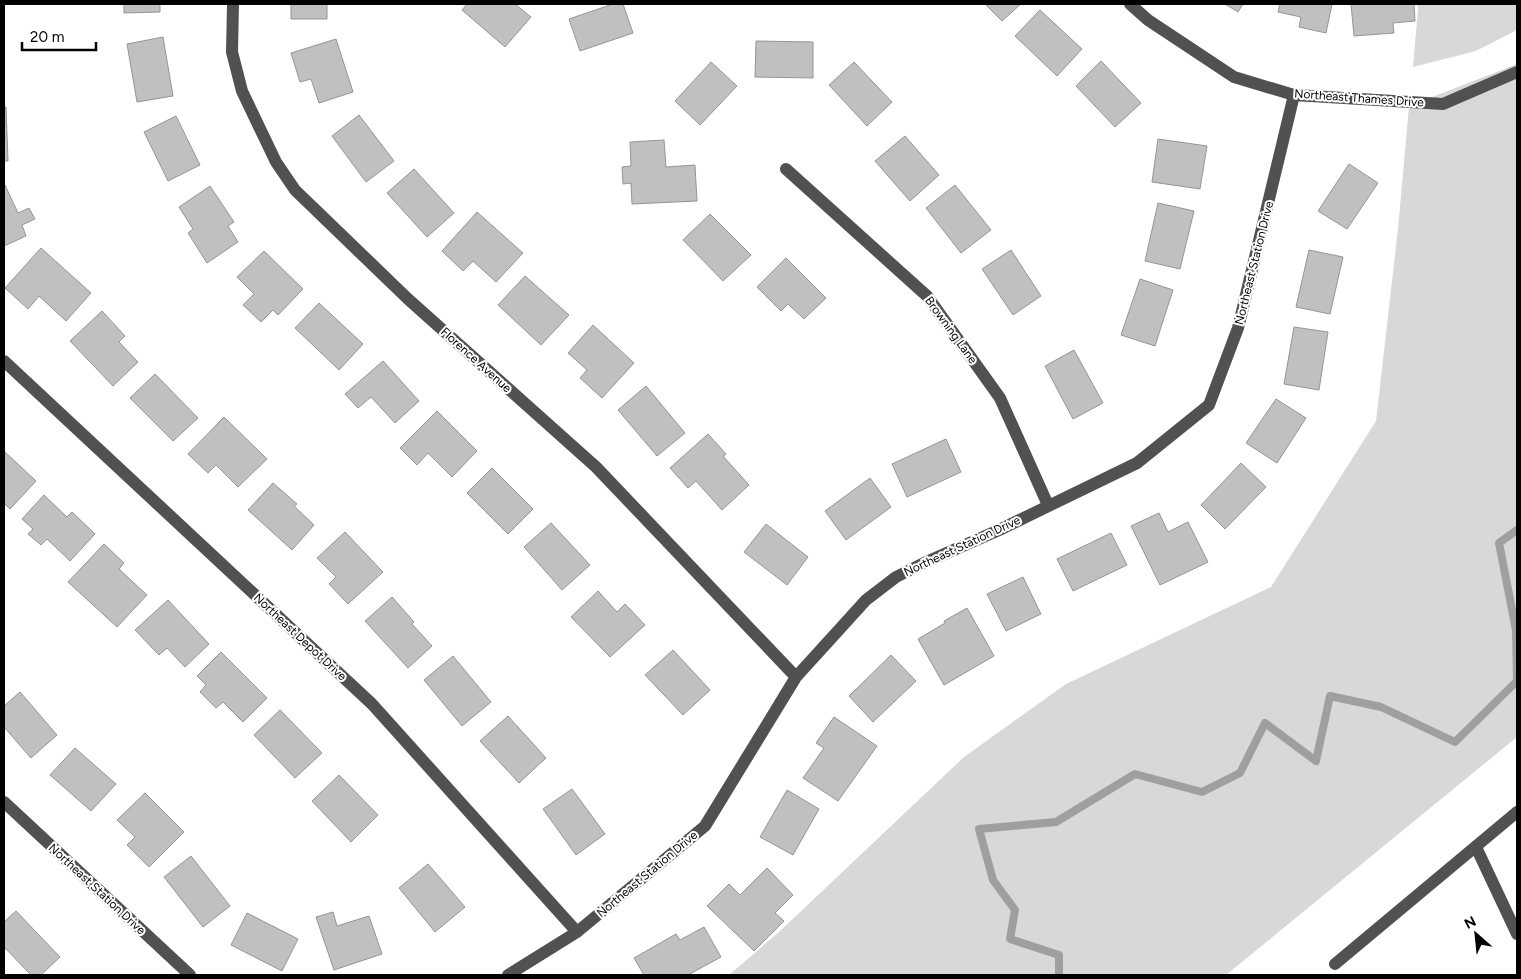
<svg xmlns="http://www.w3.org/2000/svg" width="1521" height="979" viewBox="0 0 1521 979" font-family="Figtree,sans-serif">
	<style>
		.green { fill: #d8d8d8 }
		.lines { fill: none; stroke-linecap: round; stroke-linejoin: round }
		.stream { stroke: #9f9f9f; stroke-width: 8 }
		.building { fill: #c0c0c0; stroke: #959595 }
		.minor { stroke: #515151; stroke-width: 12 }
		.labels { text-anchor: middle; stroke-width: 4; stroke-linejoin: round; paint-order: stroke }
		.street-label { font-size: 12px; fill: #000; stroke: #fff }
	</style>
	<rect width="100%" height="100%" fill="#fff"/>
	<path class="green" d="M 1417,4 L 1517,4 L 1517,30 L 1476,51 L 1413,67 L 1418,9 Z
		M 1517,64 L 1517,737 L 1226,975 L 729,975 L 779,932 L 964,757 L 1066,684 L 1271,587 L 1376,421 L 1398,229 L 1409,106 Z"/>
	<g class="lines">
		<path class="stream" d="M 1059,975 L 1059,955 L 1010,939 L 1015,910 L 993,880 L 979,829 L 1056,822 L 1135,774 L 1202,792 L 1240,773 L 1265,723 L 1316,761 L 1330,696 L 1381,707 L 1455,742 L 1517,681 L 1516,630 L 1499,543 L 1517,530"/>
	</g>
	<path class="building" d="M 124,4 L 160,4 L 160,12 L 124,13 Z
		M 291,4 L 327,4 L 327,19 L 291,19 Z
		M 467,4 L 515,4 L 531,17 L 505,47 L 462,10 Z
		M 613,4 L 623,4 L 633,33 L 580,51 L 569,19 Z
		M 985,4 L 1021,4 L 1002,21 Z
		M 1225,4 L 1243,4 L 1238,12 Z
		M 1280,4 L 1332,4 L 1326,33 L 1299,27 L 1301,17 L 1278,12 Z
		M 1351,4 L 1414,4 L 1415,21 L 1393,23 L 1394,33 L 1354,36 Z
		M 1040,10 L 1082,49 L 1057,76 L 1015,36 Z
		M 163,37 L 173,96 L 137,102 L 127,44 Z
		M 336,39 L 353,92 L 319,103 L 311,79 L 300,82 L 291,53 Z
		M 756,41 L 813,42 L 813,78 L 755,77 Z
		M 1101,61 L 1141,103 L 1115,127 L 1076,86 Z
		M 711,62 L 737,86 L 700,125 L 675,101 Z
		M 854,62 L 892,102 L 867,126 L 829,85 Z
		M 4,107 L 6,107 L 8,161 L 4,161 Z
		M 359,115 L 394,161 L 366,182 L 332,136 Z
		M 176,116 L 200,165 L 168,181 L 144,132 Z
		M 905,136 L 939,175 L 910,201 L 875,161 Z
		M 1158,139 L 1207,146 L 1200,189 L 1152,182 Z
		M 664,140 L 666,167 L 695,165 L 697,201 L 632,204 L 631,183 L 623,184 L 622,167 L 631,166 L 630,142 Z
		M 1349,164 L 1378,183 L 1347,229 L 1318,211 Z
		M 414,169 L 454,213 L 427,237 L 387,193 Z
		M 5,185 L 18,213 L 29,208 L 35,219 L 22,225 L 26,236 L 4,246 L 4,186 Z
		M 955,185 L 991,230 L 961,253 L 926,208 Z
		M 210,186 L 234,222 L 228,226 L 238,242 L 207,263 L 188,233 L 193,229 L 179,207 Z
		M 1158,203 L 1194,211 L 1180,269 L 1145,261 Z
		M 477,212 L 523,253 L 496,282 L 473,261 L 463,271 L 442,251 Z
		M 710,214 L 751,255 L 723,281 L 683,240 Z
		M 41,248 L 91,293 L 66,321 L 39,296 L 28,309 L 5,288 Z
		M 1011,250 L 1041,296 L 1013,315 L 982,269 Z
		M 1309,250 L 1343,257 L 1330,314 L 1296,307 Z
		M 264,251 L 303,289 L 278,315 L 273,310 L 261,322 L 243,305 L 254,294 L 237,277 Z
		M 786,258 L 826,298 L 804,319 L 788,304 L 781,311 L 757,287 Z
		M 525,276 L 569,315 L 541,345 L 498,305 Z
		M 1140,279 L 1173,290 L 1155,346 L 1121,335 Z
		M 319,303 L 363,344 L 339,370 L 295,328 Z
		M 102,311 L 125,336 L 119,342 L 138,362 L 113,386 L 70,341 Z
		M 593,325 L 634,363 L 602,398 L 580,378 L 587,370 L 568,353 Z
		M 1294,327 L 1328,332 L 1319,390 L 1284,384 Z
		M 1074,350 L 1103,403 L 1073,419 L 1045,366 Z
		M 383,361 L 419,401 L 395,423 L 371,397 L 358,408 L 345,394 Z
		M 155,374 L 198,418 L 173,441 L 130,398 Z
		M 646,386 L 685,433 L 657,456 L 618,410 Z
		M 1276,399 L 1306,418 L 1277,463 L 1246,443 Z
		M 437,411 L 477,451 L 452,477 L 428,453 L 417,465 L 400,448 Z
		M 224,417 L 267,459 L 238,487 L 216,465 L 208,473 L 188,454 Z
		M 708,434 L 726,454 L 723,456 L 749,485 L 722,510 L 696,481 L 688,488 L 670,468 Z
		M 946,439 L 961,472 L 907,497 L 892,464 Z
		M 4,451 L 36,481 L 10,509 L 4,503 Z
		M 1241,463 L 1266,487 L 1225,529 L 1201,505 Z
		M 492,468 L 533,509 L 508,534 L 467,493 Z
		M 870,478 L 891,507 L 846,540 L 825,511 Z
		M 273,483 L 297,504 L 294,506 L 314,525 L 292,550 L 248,510 Z
		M 44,495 L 67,517 L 72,512 L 95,534 L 70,561 L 47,539 L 41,545 L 28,534 L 33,529 L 22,519 Z
		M 1159,513 L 1168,532 L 1188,522 L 1208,562 L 1160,585 L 1131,526 Z
		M 551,523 L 590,565 L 562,590 L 524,547 Z
		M 766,524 L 808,557 L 787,585 L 744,552 Z
		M 345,532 L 383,572 L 348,604 L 329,584 L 336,577 L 317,558 Z
		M 1111,533 L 1127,565 L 1073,591 L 1057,559 Z
		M 104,544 L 124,563 L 119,569 L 147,595 L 117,627 L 68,582 Z
		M 1023,577 L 1041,614 L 1006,631 L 987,594 Z
		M 598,591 L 617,612 L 625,604 L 645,625 L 610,657 L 571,617 Z
		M 392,597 L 414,622 L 412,624 L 432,646 L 408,668 L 365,621 Z
		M 168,600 L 209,644 L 185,667 L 167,648 L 159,655 L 135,630 Z
		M 967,608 L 994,656 L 944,685 L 918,639 L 945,623 L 944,621 Z
		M 673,650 L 710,690 L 683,715 L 645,675 Z
		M 221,652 L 267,698 L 243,722 L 223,702 L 216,708 L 200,692 L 206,685 L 197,676 Z
		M 891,655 L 916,681 L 873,722 L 849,696 Z
		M 453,656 L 491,702 L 462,726 L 424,680 Z
		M 20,692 L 57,735 L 31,758 L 4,727 L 4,706 Z
		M 280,710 L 322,753 L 295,778 L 254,735 Z
		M 508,716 L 546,758 L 519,783 L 480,741 Z
		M 834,717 L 877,746 L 838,801 L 803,778 L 824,748 L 816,743 Z
		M 75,748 L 116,784 L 91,811 L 50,775 Z
		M 339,775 L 378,815 L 351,842 L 312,801 Z
		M 572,789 L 605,834 L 576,855 L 543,809 Z
		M 787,790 L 819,809 L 793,855 L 760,837 Z
		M 145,793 L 184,832 L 149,867 L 127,845 L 135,837 L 117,820 Z
		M 191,856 L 230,906 L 203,927 L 164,877 Z
		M 428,864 L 465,907 L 435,932 L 399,888 Z
		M 767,868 L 793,895 L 775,913 L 784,921 L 754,951 L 707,906 L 729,884 L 740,895 Z
		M 16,911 L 60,957 L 41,975 L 31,975 L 4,947 L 4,922 Z
		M 333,912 L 337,926 L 369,916 L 382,954 L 334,970 L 316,917 Z
		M 247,913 L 298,939 L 282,971 L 231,945 Z
		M 704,927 L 721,957 L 688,975 L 644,975 L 634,958 L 676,934 L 680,940 Z"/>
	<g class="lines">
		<path class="minor" d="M 233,4 L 232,52 L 242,91 L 276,162 L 295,190 L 408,299 L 596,467 L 796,677
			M 1130,4 L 1148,20 L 1234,77 L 1294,95 L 1443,104 L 1517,72
			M 786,169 L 927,296 L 1000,398 L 1048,505
			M 4,361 L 372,704 L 577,932
			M 4,802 L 190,975
			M 1476,847 L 1517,934
			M 1335,964 L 1517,812
			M 508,975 L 577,932 L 705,826 L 796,677 L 866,600 L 896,577 L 924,563 L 999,530 L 1137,463 L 1209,405 L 1238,328 L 1294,95"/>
	</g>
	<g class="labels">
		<g class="street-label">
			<text transform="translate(1359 98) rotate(4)" y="4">Northeast Thames Drive</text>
			<text transform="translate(1254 263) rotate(-76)" y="4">Northeast Station Drive</text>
			<text transform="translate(951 330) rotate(54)" y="4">Browning Lane</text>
			<text transform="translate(476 360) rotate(42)" y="4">Florence Avenue</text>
			<text transform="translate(962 546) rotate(-25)" y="4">Northeast Station Drive</text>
			<text transform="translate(300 637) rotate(43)" y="4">Northeast Depot Drive</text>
			<text transform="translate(647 874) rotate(-40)" y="4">Northeast Station Drive</text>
			<text transform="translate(97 889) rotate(43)" y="4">Northeast Station Drive</text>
		</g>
	</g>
	<rect width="1521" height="979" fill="none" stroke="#000000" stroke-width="10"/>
	<g transform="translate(1476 934) rotate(333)" stroke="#ffffff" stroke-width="4" paint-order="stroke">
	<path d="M0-4L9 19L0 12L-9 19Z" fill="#000000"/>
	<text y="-8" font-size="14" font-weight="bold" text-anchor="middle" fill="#000000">N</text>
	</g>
	<path d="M22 42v8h74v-8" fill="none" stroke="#000000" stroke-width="2.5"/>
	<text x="30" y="42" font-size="15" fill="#000000" stroke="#ffffff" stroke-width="4" paint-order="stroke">20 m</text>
</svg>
